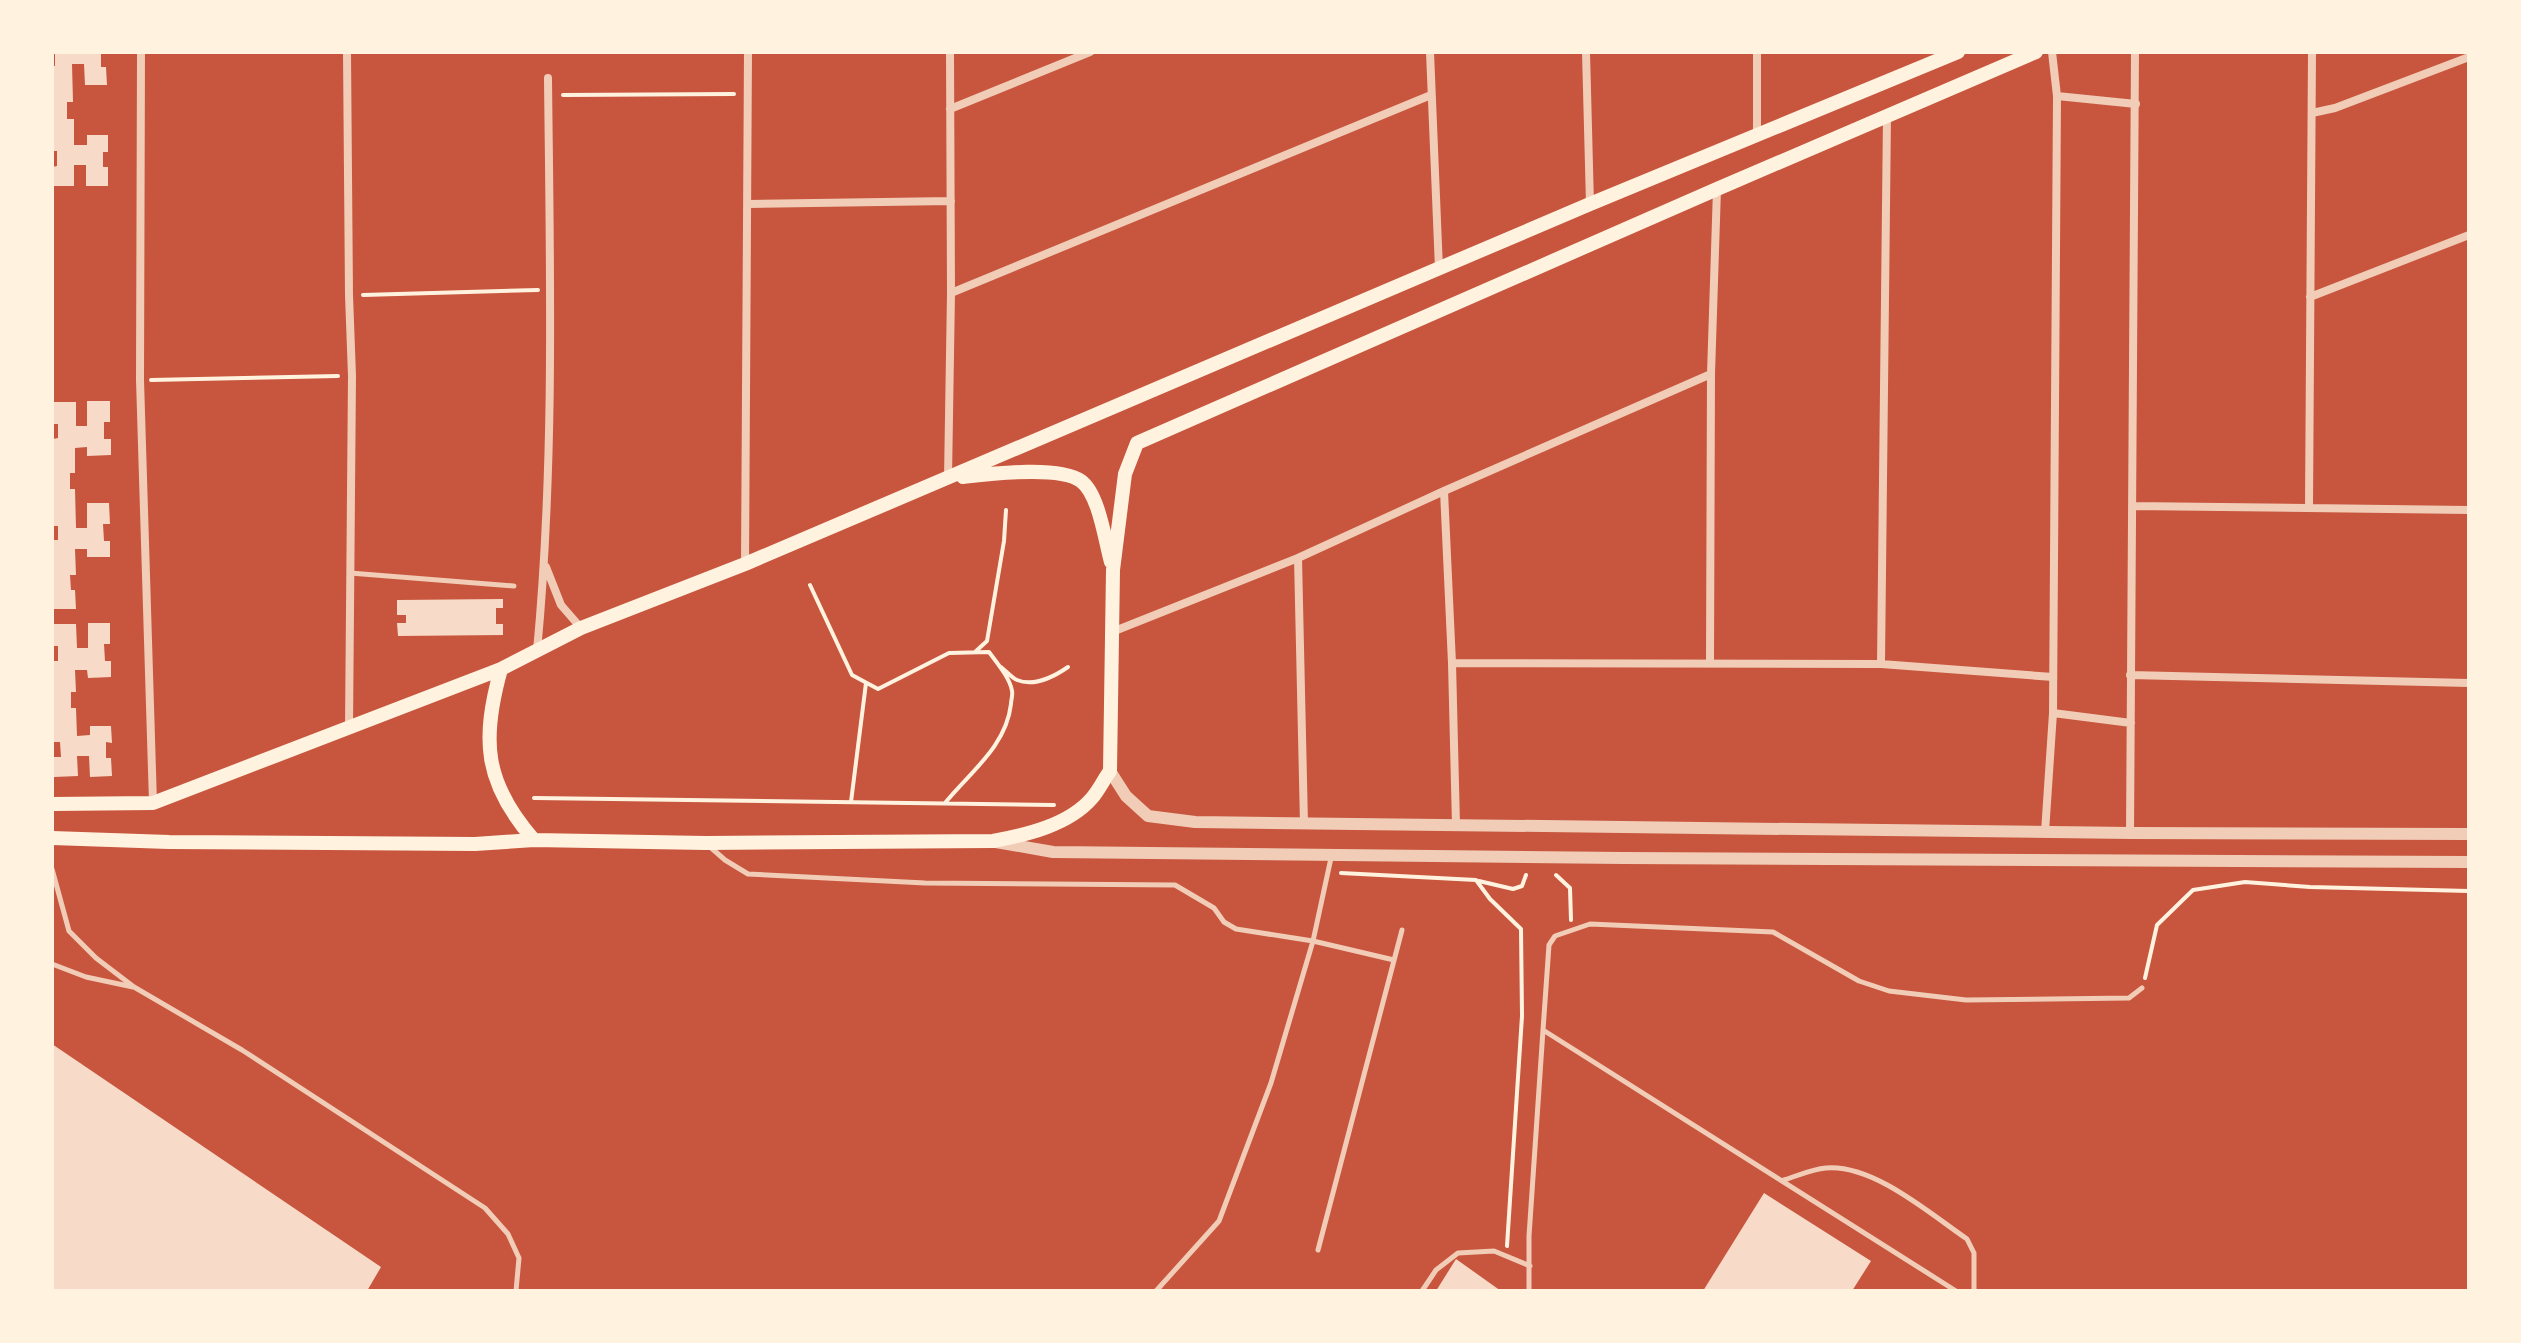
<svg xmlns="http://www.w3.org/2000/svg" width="2521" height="1343" viewBox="0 0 2521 1343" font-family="Lato,sans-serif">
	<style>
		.building { fill: #f7dbc8 }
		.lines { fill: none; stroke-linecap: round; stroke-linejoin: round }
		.path { stroke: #fff3e0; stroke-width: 4 }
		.service { stroke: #f1ccb7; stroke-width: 5 }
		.minor { stroke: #f1ccb7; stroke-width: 8 }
		.tertiary { stroke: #f1ccb7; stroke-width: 12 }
		.secondary { stroke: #fff3e0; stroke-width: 14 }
	</style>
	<rect width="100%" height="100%" fill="#c8553d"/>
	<path class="building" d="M 55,52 L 101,52 L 101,67 L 106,67 L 107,85 L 85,85 L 84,64 L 72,64 L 73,102 L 67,102 L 67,119 L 74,119 L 74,145 L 87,145 L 87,135 L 108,135 L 108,152 L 103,152 L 103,167 L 108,167 L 108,186 L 86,186 L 86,165 L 74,165 L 74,186 L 52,186 L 52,167 L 57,166 L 57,151 L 52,151 L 52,66 L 55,66 Z
		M 87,401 L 110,401 L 110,422 L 104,422 L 104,439 L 111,439 L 111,455 L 87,456 L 87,447 L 75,448 L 75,473 L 70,473 L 70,489 L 75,489 L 76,528 L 87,528 L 87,503 L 109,503 L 110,524 L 103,524 L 104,541 L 110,541 L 110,557 L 87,557 L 87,549 L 75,549 L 76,575 L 70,575 L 71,590 L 75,590 L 76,609 L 54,609 L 52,567 L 54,567 L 53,540 L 58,540 L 58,526 L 53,526 L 52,466 L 54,466 L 53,439 L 58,438 L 58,424 L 53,424 L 52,402 L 76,402 L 76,426 L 87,426 Z
		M 503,599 L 503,608 L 496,608 L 496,624 L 503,624 L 503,635 L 398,636 L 397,623 L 406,623 L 406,615 L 397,615 L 397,600 Z
		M 88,623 L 110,623 L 110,644 L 104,644 L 105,661 L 111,661 L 111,677 L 88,678 L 87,670 L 75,670 L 76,692 L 71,692 L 71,708 L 76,708 L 77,736 L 90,735 L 90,726 L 111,726 L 112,743 L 106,742 L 106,758 L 111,758 L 112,776 L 90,777 L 89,756 L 77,756 L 78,776 L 54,777 L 53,757 L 61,757 L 60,742 L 54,742 L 52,685 L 54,685 L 54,661 L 58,661 L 58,646 L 53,646 L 53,624 L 76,624 L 77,648 L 88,648 Z
		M 52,1044 L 381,1267 L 367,1291 L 52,1291 Z
		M 1764,1193 L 1871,1261 L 1852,1291 L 1703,1291 Z
		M 1456,1259 L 1501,1291 L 1436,1291 Z"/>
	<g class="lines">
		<path class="path" d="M 563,95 L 734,94
			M 363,295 L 538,290
			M 151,380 L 338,376
			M 810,585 L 852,675 L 878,689 L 949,653 L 989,652 C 997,663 1010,678 1012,691 C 1013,695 1011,700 1011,704 C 1006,747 970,772 945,803
			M 975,652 L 987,641 L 1004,541 L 1006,510
			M 1001,667 C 1006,671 1012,678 1017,680 C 1034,687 1055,676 1068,667
			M 534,798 L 1054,805
			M 851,802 L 866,683
			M 1341,873 L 1476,880 L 1490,899 L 1521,929 L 1522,1016 L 1507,1246
			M 1556,875 L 1570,888 L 1571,920
			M 1479,881 L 1513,889 L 1522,886 L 1526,875
			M 2145,978 L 2157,925 L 2193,890 L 2245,882 L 2310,887 L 2469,891"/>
		<path class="service" d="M 350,573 L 514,586
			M 709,846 L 725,860 L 748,874 L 925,883 L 1175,885 L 1214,908 L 1224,922 L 1236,929 L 1313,941 L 1394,960
			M 52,869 L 69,931 L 96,958 L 134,987 L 242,1050 L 485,1208 L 508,1234 L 519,1258 L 516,1291
			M 52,964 L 86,977 L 133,987
			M 1543,1030 L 1549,945 L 1555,936 L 1590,924 L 1773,932 L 1859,981 L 1889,991 L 1966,1000 L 2129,998 L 2142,988
			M 1784,1180 C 1797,1176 1812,1169 1826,1168 C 1873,1164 1929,1213 1967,1239 L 1974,1253 L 1974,1291
			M 1318,1250 L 1402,930
			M 1156,1291 L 1219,1221 L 1271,1083 L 1313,941 L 1331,858
			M 1422,1291 L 1436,1270 L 1458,1253 L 1494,1251 L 1530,1266
			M 1529,1291 L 1529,1236 L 1543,1030 L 1956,1291"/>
		<path class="minor" d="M 141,52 L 140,380 L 153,803
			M 347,52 L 349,295 L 352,376 L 349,727
			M 1430,52 L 1439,269
			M 1586,52 L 1590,204
			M 1757,52 L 1757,135
			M 2057,96 L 2136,104
			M 950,109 L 1090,52
			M 2312,113 L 2335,108 L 2469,57
			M 748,204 L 951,201
			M 951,293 L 1431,95
			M 2310,297 L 2469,235
			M 948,478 L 951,293 L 950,52
			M 1444,491 L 1452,663 L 1456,825
			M 2132,506 L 2469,510
			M 2309,507 L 2312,52
			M 1298,558 L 1304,824
			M 745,564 L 748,52
			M 546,567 L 561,605 L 581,628
			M 1112,632 L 1298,558 L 1444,491 L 1711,374
			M 537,651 C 555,461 550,268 548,78
			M 1452,663 L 1881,664 L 2053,677
			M 1710,663 L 1711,374 L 1717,189
			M 1881,664 L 1887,115
			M 2130,675 L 2469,683
			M 2053,713 L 2131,723
			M 2045,832 L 2053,713 L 2057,96 L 2052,52
			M 2130,833 L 2135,52"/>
		<path class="tertiary" d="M 1110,771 L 1126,796 L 1148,816 L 1195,822 L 2130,833 L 2469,834
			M 996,842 L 1053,852 L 1623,858 L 2469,862"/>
		<path class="secondary" d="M 963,477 C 989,474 1059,465 1081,481 C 1099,494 1105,541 1111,562
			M 501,669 C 481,740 484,783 534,840
			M 52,804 L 153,803 L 501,669 L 581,628 L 745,564 L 1590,204 L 1958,52
			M 52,838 L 169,842 L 475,844 L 534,840 L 706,843 L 993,841 C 1026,835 1069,825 1092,798 C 1099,790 1104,779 1110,771 L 1113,570 L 1125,474 L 1137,443 L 1717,189 L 2036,52"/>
	</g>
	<rect width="2521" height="1343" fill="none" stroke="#fff3e0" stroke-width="108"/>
</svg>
